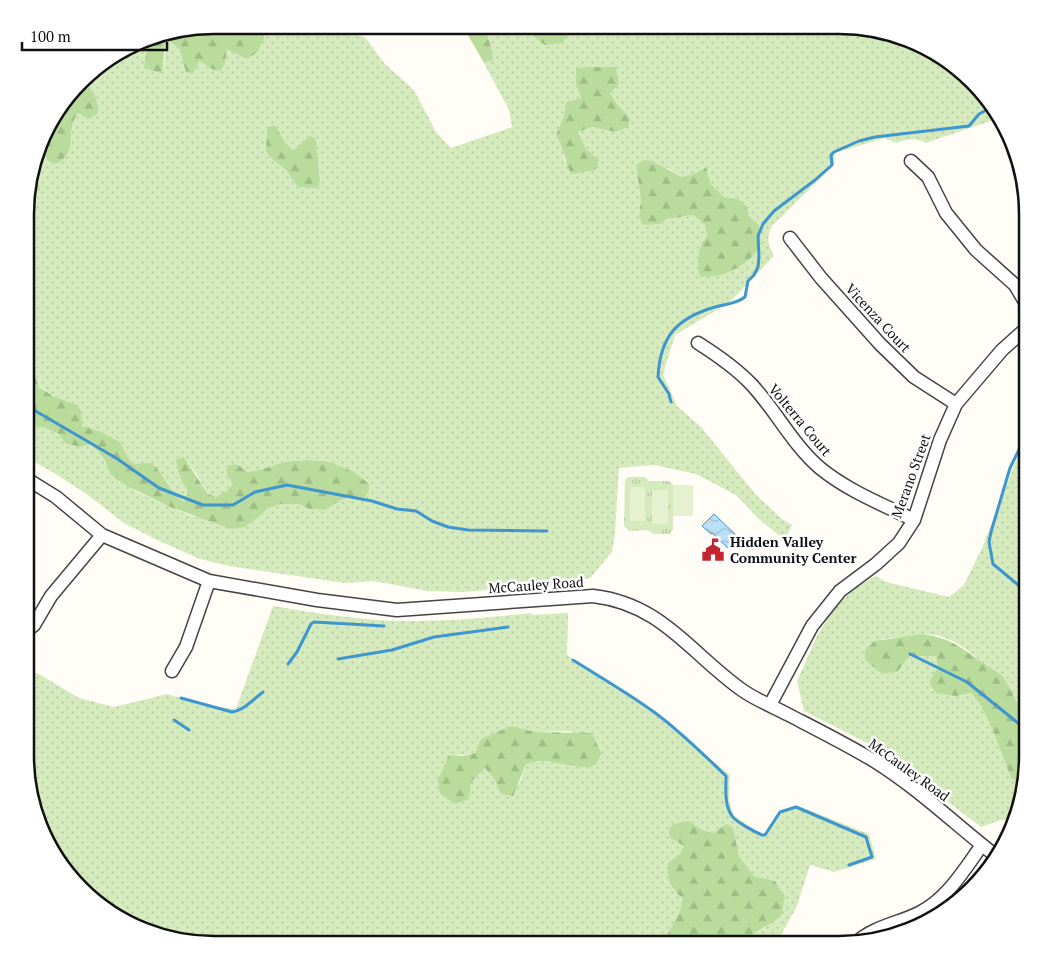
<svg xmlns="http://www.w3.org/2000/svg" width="1053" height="970" viewBox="0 0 1053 970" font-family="'PT Serif',serif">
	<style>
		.grass { fill: url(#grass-dots); fill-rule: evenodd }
		.forest { fill: url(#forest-firs) }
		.park { fill: url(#park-tufts) }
		.pitch { fill: #e6f2cf }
		.water { fill: url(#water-waves); stroke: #3f96cf }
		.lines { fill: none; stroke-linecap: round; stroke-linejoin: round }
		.stream { stroke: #3f96cf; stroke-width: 3 }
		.minor-casing { stroke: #444; stroke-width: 15 }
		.minor { stroke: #fff; stroke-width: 12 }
		.labels { text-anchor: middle; stroke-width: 5; stroke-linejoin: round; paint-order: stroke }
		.street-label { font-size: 14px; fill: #111; stroke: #fff }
		.poi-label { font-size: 14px; font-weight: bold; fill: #111; stroke: #fff; text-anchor: start }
		.rim { fill: none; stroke: #111; stroke-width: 2.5 }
	</style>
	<defs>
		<pattern id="grass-dots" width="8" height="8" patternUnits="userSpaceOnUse" patternTransform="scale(1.25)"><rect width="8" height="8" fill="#d5ebbd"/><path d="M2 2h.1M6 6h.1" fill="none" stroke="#b6c8a1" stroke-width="1.8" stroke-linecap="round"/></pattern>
		<pattern id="forest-firs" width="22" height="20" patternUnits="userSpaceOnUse" patternTransform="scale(1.25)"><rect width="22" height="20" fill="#b9dc9c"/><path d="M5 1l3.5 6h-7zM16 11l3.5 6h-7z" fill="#9ebc85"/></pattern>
		<pattern id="park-tufts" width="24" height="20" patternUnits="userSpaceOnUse" patternTransform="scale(1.25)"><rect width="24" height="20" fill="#d5ebbd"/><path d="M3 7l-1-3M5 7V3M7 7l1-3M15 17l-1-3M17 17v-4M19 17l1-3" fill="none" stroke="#b6c8a1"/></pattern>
		<pattern id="water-waves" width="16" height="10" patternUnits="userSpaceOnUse" patternTransform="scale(1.25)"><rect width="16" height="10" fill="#b9e0f7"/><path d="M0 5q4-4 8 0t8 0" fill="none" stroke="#9ebfd3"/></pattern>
	</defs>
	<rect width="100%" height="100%" fill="#fffdf5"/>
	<path class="grass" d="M 269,25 L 325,25 L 339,30 L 365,37 L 384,63 L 414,90 L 436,132 L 451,148 L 512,127 L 509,110 L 484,63 L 493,60 C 493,48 487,37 485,25 L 508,25 L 512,32 L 518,32 L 520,25 L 542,25 L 541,26 L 569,33 L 571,25 L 851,25 L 923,45 L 981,90 L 999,118 L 926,143 C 915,137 907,139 896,143 L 885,138 L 835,153 L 834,165 L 772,226 C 766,238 768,245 774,256 L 730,302 L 675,335 L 663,374 L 677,406 L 701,427 L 756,495 L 782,519 L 792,525 L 785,540 L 760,520 L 736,495 L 696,474 L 654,465 L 619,468 L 615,533 L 612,552 L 591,577 L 568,585 L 557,584 L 463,592 L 428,591 L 374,581 L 345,583 L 229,566 L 200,559 L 155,539 L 124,523 L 88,495 L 54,473 L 27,458 L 27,426 L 43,427 L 59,434 L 91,444 L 105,460 L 111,474 L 137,492 L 170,507 L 192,516 L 245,527 L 259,517 L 267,509 L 281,504 L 297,504 L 310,509 L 325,510 L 343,499 L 354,499 L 325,461 L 307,460 L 282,462 L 266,468 L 248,472 L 237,464 L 227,475 L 233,484 L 227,491 L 217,497 L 207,493 L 197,475 L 184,457 L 178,472 L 188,493 L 184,502 L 132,464 L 120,442 L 99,431 L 81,426 L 81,411 L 78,405 L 53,396 L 39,386 L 35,374 L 28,367 L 29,192 L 33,193 L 37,175 L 33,167 L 43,140 L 44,145 L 71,144 L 73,118 L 77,113 L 86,84 L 80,83 L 90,72 L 149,37 L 147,48 L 164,65 L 166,39 L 179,48 L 186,71 L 199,61 L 212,69 L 225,64 L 227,49 L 257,52 ZM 576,85 L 610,92 L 617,104 L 630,118 L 615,132 L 592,127 L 578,132 L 586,149 L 599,160 L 565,162 L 563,146 L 556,135 L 564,115 L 566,102 L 581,98 ZM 279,132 L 283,143 L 293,150 L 310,137 L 316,139 L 320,179 L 319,186 L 299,187 L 286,170 L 273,160 L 266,152 ZM 706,167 L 711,184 L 724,197 L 738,199 L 745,204 L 750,217 L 759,225 L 707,236 L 706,224 L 693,215 L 667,219 L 659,224 L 639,217 L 641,199 L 667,168 L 682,177 L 694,174 Z
		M 1028,430 L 1028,703 L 1016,701 L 1012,694 C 989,670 961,633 922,634 C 916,635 910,637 903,637 C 885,639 879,637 865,650 L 898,671 L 908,656 L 937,656 L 937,669 L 956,696 L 971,693 L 981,706 L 993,731 L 1011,778 L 1021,786 L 1013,820 L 1001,820 L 981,827 L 877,748 L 804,711 L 797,681 L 817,636 L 835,607 L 857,587 L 875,576 L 886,582 L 949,597 L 964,585 L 982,548 Z
		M 273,606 C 320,614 369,622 417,621 C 455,621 493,617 531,613 L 533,615 L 568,613 L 567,655 L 649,709 L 730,775 L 729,798 L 733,815 L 764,836 L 783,810 L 801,807 L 869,834 L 876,859 L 834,872 L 810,865 L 797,906 L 779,939 L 780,945 L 742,945 L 741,942 L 752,934 L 765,928 L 785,896 L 775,881 L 754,876 L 739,856 L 733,827 L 726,825 L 714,833 L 703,830 L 688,821 L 670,838 L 684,846 L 679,854 L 668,863 L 673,889 L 683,899 L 679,913 L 664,940 L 665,945 L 214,945 L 131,926 L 72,880 L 39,828 L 25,768 L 26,670 L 39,674 L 79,698 L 114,707 L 167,694 L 203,705 L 236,709 ZM 524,730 L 535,732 L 571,731 L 600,759 L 593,766 L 583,767 L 566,763 L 541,761 L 526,764 L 520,782 L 501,793 L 495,780 L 485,768 L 471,782 L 449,755 C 476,758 500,741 524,730 Z"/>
	<path class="forest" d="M 214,25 L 269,25 L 258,52 L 246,59 L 227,49 L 225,64 L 220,71 L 212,69 L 199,61 L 193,74 L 186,72 L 179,48 L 166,39 C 163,50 165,62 161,73 L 144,68 L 149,37 L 153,35 Z
		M 450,25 L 485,25 C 487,37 493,48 493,60 L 484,63 L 465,30 Z
		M 542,25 L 571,25 L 569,33 L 563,43 L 545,45 L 533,36 Z
		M 591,67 L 616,67 L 619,84 L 610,93 L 617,104 L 630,118 L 628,127 L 615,132 L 592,127 L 578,132 L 586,149 L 599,160 L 595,170 L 571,174 C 565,161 564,148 556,135 L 564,115 L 566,102 L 581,98 L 576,85 L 576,68 Z
		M 80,83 L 86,84 C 95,92 98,101 98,113 L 89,119 L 78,113 C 67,125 76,144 65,157 C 63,160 59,162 56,164 L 47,160 L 43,140 L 51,119 Z
		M 274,125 C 282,135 283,142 293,150 L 310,136 L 316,139 L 320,179 L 319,186 L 315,188 L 298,187 L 286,170 L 273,160 L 266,152 L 267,128 Z
		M 644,160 L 652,161 L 682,177 L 694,174 L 706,167 L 711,184 L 724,197 L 738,199 L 745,204 L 750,217 L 759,225 C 759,231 761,239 760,245 C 757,257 735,270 724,274 C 717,276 708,276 700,277 C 697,260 696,251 707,236 L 705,224 L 693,215 L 667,219 L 659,224 L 643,225 L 639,217 L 641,199 L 636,165 Z
		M 33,167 L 37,175 L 40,190 L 33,193 L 29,192 L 29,178 Z
		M 28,367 L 35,374 L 39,387 L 53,396 L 78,405 L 81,411 L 82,426 L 99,431 L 120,442 L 132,464 L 152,463 C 165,476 169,492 184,502 L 188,493 L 178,472 L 176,460 L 184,457 L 207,493 L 216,497 L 227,491 L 233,484 L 227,475 L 226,466 L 237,464 L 248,472 L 266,468 L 282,462 L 307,460 L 325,461 L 345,468 L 358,475 L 369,484 L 369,490 L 365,497 L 343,499 L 325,510 L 310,509 L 297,504 L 281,504 L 267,509 L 259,517 L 245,527 L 231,529 L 170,507 L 127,486 L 110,474 L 105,460 L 91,444 L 81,447 L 65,443 L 59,434 L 43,427 L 27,426 Z
		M 923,634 C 953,639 960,647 983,663 C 988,667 995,670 1000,674 C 1007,681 1012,693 1016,701 L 1028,703 L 1028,756 L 1021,786 L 1011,778 L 993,731 L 981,706 L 971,693 L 956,696 L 936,693 L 929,682 L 937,669 L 937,656 L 909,656 L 898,671 L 882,674 L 865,660 L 865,650 L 875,641 Z
		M 511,726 L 535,732 L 592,733 L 601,753 C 600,757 598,764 593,766 C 585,770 554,761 542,761 C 537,761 532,763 526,764 L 513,796 L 501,794 L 495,780 L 485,768 L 471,782 L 469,799 L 455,804 L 440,794 L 438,780 L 449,755 L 462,756 L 475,753 L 481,739 Z
		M 688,821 L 703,830 L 714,833 L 726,824 L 733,827 L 739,856 L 754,876 L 775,881 L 785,896 L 781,916 C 768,926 754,933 741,942 L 742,945 L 665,945 L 664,940 L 679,913 L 683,899 C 670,887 667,881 668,863 L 679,854 L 684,846 L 670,838 L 669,829 L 673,824 Z"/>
	<path class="park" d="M 628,477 L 645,477 L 649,481 L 669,481 L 673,485 L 673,530 L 669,534 L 653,534 L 648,530 L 629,531 L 624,526 L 625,480 Z"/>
	<path class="pitch" d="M 673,485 L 693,485 L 693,516 L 673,516 Z
		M 630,487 L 645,487 L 645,521 L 630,521 Z
		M 652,490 L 668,490 L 668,524 L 652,524 Z"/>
	<path class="water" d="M 714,514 L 738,537 L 728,548 L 712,533 L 711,534 L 702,526 Z"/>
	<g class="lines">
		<path class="stream" d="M 671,402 L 669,394 L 658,377 C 660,336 677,318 715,307 C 726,304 736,304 745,297 L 748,281 L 754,275 L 758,267 L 759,257 L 758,236 L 763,224 L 774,211 L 815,180 L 832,165 L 831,155 L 834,152 L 859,141 L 875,137 L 969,126 L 979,114 L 992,107
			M 27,406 L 116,458 L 159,488 L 203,505 L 233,505 L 255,492 L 287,485 L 372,501 L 397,509 L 416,511 L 432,521 L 448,527 L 468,530 L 547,531
			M 1028,431 L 1010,468 L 991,532 L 989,542 L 993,564 L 1028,593
			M 910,654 L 967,682 L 1028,731
			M 338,659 L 392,650 L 434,637 L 508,627
			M 573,660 C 600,677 628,693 654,712 C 680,731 703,754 726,776 C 726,788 724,805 732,816 C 736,822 755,832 762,835 L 765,835 L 780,812 L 796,807 L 866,837 L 872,857 L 849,865
			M 288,664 L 297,652 L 311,624 L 314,622 L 384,626
			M 181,698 L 232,712 C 244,710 254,699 263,692
			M 174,720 L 189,730"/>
		<defs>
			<path id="minor" d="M 911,161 L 928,177 L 946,213 L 976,250 L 1015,285 L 1028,307
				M 790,238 L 821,278 L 880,344 L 914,377 L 956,404
				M 698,343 C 717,355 736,368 752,385 C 776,411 793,445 820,468 C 848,491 882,504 914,520
				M 27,479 L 56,497 L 102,535 L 209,581 L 317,600 L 397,610 L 593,596 C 662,604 690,653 742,690 C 756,700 774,707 789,715 C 818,730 848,745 876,762 C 919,789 956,825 996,856
				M 26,631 L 34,625 L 51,596 L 102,535
				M 172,671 L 186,647 L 209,581
				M 770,705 L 812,626 L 840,591 L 876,564 L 899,543 L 914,520 L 940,440 L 956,404 L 1002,350 L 1028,327
				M 856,943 C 872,927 899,923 919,913 C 947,899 964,870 982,845"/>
		</defs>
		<use href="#minor" class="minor-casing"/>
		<use href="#minor" class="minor"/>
	</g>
	<defs>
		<symbol id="civic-bare" viewBox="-9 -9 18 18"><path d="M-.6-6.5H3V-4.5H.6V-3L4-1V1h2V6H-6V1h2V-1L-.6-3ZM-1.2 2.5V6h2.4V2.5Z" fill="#c4262e" stroke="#fff" stroke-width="2.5" paint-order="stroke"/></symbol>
	</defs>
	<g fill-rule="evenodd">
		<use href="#civic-bare" x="697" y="534" width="32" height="32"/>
	</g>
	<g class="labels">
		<g class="street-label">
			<text transform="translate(878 318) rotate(47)" y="5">Vicenza Court</text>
			<text transform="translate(800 420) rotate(50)" y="5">Volterra Court</text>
			<text transform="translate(911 476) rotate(-70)" y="5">Merano Street</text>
			<text transform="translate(536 585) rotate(-4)" y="5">McCauley Road</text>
			<text transform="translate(909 770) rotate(36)" y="5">McCauley Road</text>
		</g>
		<g class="poi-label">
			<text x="730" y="547">Hidden Valley<tspan x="730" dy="16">Community Center</tspan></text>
		</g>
	</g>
	<path d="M0 0H1053V970H0ZM214 34H839A180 180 0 0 1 1019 214V756A180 180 0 0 1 839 936H214A180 180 0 0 1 34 756V214A180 180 0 0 1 214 34Z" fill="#fff" fill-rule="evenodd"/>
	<path class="rim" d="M214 34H839A180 180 0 0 1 1019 214V756A180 180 0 0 1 839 936H214A180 180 0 0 1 34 756V214A180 180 0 0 1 214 34Z"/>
	<path d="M22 42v8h145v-8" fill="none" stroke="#111111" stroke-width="2.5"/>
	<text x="30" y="42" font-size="15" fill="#111111" stroke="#ffffff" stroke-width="4" paint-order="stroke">100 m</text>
</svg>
